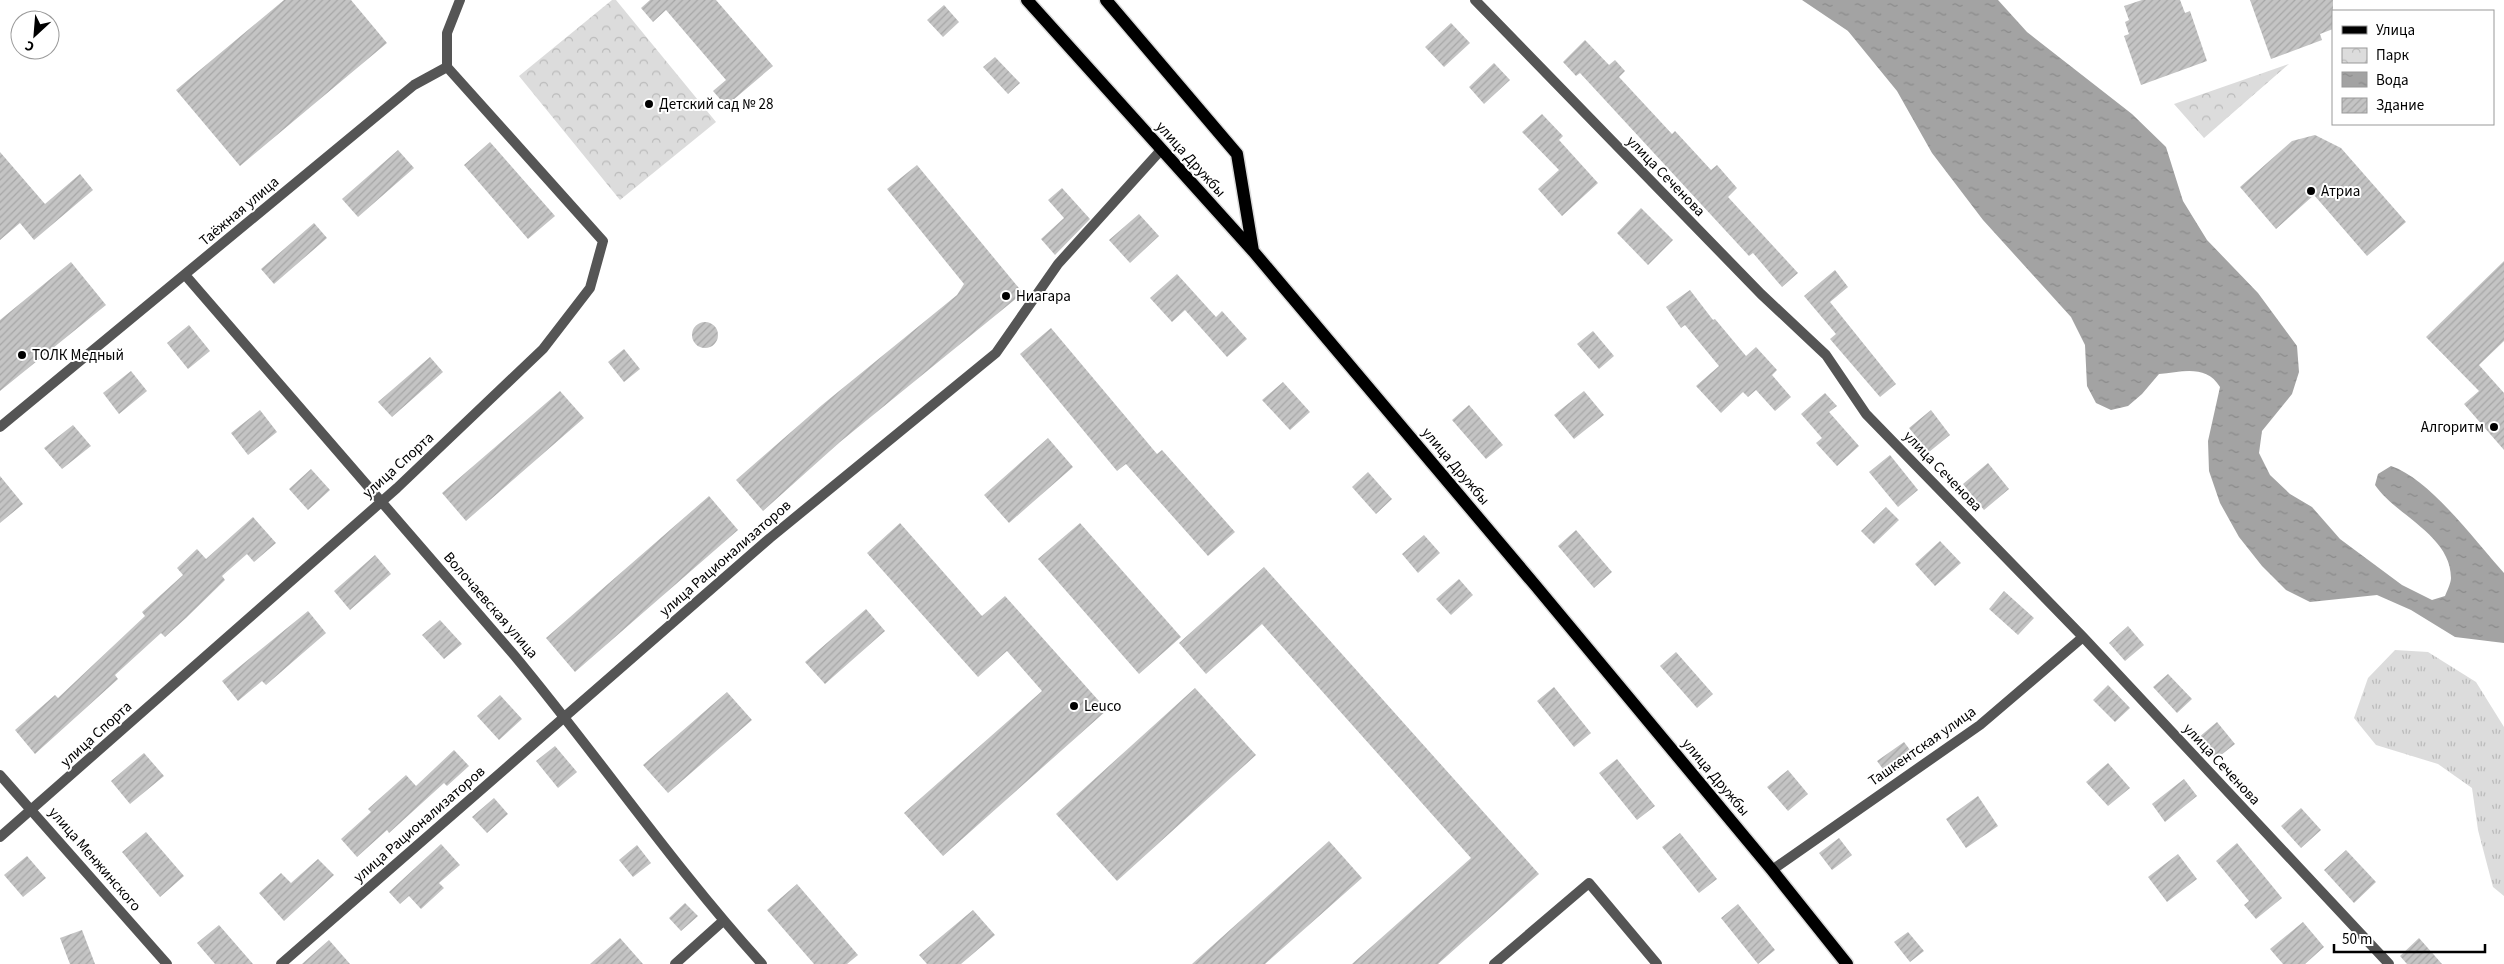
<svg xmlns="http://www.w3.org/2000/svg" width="2504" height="964" viewBox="0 0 2504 964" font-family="'Source Sans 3',sans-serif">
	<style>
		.grass { fill: url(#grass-tufts) }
		.park { fill: url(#park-crowns) }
		.water { fill: url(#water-ripples) }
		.building { fill: url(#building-hatch) }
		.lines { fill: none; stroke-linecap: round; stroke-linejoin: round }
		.primary-casing { stroke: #dbdbdb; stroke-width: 15 }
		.minor { stroke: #555; stroke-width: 10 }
		.tertiary { stroke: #555; stroke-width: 10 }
		.primary { stroke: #000; stroke-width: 12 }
		.poi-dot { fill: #000; stroke: #fff; stroke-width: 2 }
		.labels { text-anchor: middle; stroke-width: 4; stroke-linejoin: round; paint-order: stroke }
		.poi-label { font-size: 15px; fill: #000; stroke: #fff; text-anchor: start }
		.street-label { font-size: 15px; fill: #000; stroke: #fff }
	</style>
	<defs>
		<pattern id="grass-tufts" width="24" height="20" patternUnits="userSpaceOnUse" patternTransform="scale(1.25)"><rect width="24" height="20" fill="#dcdcdc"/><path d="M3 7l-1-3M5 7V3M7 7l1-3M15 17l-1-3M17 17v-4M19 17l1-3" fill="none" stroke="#bbb"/></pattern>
		<pattern id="park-crowns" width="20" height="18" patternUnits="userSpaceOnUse" patternTransform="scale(1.25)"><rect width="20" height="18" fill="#dcdcdc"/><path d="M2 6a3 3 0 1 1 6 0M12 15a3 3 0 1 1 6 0" fill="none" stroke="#bbb"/></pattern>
		<pattern id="water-ripples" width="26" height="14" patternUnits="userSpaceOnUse" patternTransform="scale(1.25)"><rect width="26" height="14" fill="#a3a3a3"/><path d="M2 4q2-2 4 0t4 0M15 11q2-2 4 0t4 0" fill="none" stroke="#8b8b8b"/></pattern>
		<pattern id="building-hatch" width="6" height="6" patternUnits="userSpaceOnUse" patternTransform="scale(1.25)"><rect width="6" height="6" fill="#c4c4c4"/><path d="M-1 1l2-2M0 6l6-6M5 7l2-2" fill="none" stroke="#a7a7a7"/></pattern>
	</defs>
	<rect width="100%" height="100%" fill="#fff"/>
	<path class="grass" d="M 2395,650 L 2428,652 L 2476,682 L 2504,727 L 2504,896 L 2493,887 L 2478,830 L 2472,788 L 2438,764 L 2376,745 L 2354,718 L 2368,678 Z"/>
	<path class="park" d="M 612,0 L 616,0 L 716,122 L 620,200 L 519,76 Z
		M 2289,64 L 2204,138 L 2174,104 Z"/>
	<path class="water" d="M 1802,0 L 1998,0 L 2027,32 L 2132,114 L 2166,147 L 2183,201 L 2207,240 L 2258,293 L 2297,346 L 2299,372 L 2292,394 L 2262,431 L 2259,453 L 2270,475 L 2290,494 L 2312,507 L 2340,539 L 2402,585 L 2432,600 L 2445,596 C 2447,591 2451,583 2451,578 C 2451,535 2395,515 2375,485 L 2378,474 L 2391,466 C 2430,479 2476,542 2504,573 L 2504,643 L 2455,637 L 2411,610 L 2377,595 L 2310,602 L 2286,590 L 2262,566 L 2239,537 L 2220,503 L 2209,471 L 2208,441 L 2220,387 C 2206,364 2182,372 2159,374 L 2142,394 L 2128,406 L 2111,410 L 2096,403 L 2087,386 L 2085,345 L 2071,317 L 1983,220 L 1932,153 L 1897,91 L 1848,31 Z"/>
	<path class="building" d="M 284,0 L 351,0 L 387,43 L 240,166 L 176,90 Z
		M 650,0 L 716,0 L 773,66 L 726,106 L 713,91 L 726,80 L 666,10 L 653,22 L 641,8 Z
		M 2142,0 L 2180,0 L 2185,13 L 2190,11 L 2207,61 L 2141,85 L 2124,36 L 2129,34 L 2125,22 L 2129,20 L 2124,6 Z
		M 2250,0 L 2333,0 L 2333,29 L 2320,34 L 2322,40 L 2271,59 Z
		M 944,5 L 959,22 L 943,37 L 927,20 Z
		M 1451,23 L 1470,43 L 1444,67 L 1425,47 Z
		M 1585,40 L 1609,65 L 1615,60 L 1625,71 L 1619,77 L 1672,134 L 1675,131 L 1711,170 L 1717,165 L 1737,188 L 1728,197 L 1798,273 L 1782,287 L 1753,253 L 1749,256 L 1580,73 L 1576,76 L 1563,62 Z
		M 995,57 L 1020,83 L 1008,94 L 983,67 Z
		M 1494,63 L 1510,80 L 1484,104 L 1469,87 Z
		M 1542,114 L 1563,136 L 1559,140 L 1598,183 L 1562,216 L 1538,189 L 1559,170 L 1522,132 Z
		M 2315,135 L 2341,148 L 2406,222 L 2367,256 L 2314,195 L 2276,229 L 2240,187 L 2292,141 Z
		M 490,142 L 555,216 L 528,239 L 464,165 Z
		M 398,150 L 414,168 L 358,217 L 342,199 Z
		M 0,152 L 45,204 L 80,174 L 93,190 L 34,240 L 20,223 L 0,240 Z
		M 917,165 L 1023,293 L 840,442 L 763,511 L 736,480 L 822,405 L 957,295 L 964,284 L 887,189 Z
		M 1062,188 L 1090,219 L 1055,255 L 1041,239 L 1064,218 L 1048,200 Z
		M 1641,208 L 1673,240 L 1648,265 L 1617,233 Z
		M 1139,214 L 1159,236 L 1130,263 L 1109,240 Z
		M 314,223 L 327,238 L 274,284 L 261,269 Z
		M 2504,261 L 2504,341 L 2479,365 L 2504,393 L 2504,450 L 2464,404 L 2479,391 L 2426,337 Z
		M 71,262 L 106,305 L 0,391 L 0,320 Z
		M 1835,270 L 1848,287 L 1830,302 L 1896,384 L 1880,397 L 1830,339 L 1836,334 L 1804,296 Z
		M 1177,274 L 1216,317 L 1222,311 L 1247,339 L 1227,357 L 1185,310 L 1172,322 L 1150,298 Z
		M 1690,290 L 1713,320 L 1715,319 L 1746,356 L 1756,347 L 1777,370 L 1772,375 L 1791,397 L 1775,411 L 1756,390 L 1748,397 L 1743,392 L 1721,413 L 1696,386 L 1719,366 L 1685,325 L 1681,328 L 1666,307 Z
		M692 335a13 13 0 1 1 26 0a13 13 0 1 1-26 0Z
		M 189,325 L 210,351 L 188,369 L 167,343 Z
		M 1051,328 L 1157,454 L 1162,450 L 1235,532 L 1208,556 L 1126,464 L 1117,471 L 1020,354 Z
		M 1593,331 L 1614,356 L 1599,369 L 1577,344 Z
		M 624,349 L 640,369 L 624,382 L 608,362 Z
		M 430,357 L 443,372 L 392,417 L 378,402 Z
		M 131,371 L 147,391 L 119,414 L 103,393 Z
		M 1283,382 L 1310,412 L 1290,430 L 1262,400 Z
		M 560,391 L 584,418 L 466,521 L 442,493 Z
		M 1584,391 L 1604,415 L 1574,439 L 1554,415 Z
		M 1825,393 L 1837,406 L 1829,412 L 1859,446 L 1837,466 L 1816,443 L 1822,438 L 1801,414 Z
		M 1469,405 L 1503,445 L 1486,459 L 1452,420 Z
		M 260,410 L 277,432 L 248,455 L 231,433 Z
		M 1931,410 L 1950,435 L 1929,452 L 1909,428 Z
		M 73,425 L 91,446 L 62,469 L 44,448 Z
		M 1048,438 L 1073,467 L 1009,523 L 984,495 Z
		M 1890,455 L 1918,490 L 1898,507 L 1869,472 Z
		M 1988,463 L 2009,489 L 1984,510 L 1963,484 Z
		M 311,469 L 330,490 L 308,510 L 289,489 Z
		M 1368,472 L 1392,499 L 1376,514 L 1352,487 Z
		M 0,476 L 23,504 L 0,523 Z
		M 709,496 L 738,530 L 575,672 L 546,638 Z
		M 1886,507 L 1899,520 L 1874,544 L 1861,531 Z
		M 253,517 L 276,543 L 254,562 L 247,554 L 222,576 L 225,580 L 186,618 L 165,637 L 161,633 L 115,675 L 118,679 L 35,754 L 15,730 L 55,695 L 58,698 L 145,616 L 142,612 L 183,575 L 177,568 L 197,549 L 206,559 Z
		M 900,523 L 982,616 L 1005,596 L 1107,710 L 943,856 L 904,813 L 1042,691 L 1007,651 L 978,677 L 867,553 Z
		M 1080,523 L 1181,637 L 1139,674 L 1038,559 Z
		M 1576,530 L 1612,572 L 1594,588 L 1558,546 Z
		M 1424,535 L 1440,553 L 1418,573 L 1402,554 Z
		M 1940,541 L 1961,563 L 1935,586 L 1915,564 Z
		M 375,555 L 391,574 L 350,610 L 334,591 Z
		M 1264,567 L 1539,874 L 1438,964 L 1352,964 L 1471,858 L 1262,624 L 1206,674 L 1179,643 Z
		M 1459,579 L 1473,595 L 1451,615 L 1436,599 Z
		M 2004,591 L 2034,618 L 2018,635 L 1989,609 Z
		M 866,609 L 885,631 L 825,684 L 805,662 Z
		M 308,611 L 326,633 L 266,685 L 262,681 L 238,701 L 222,681 Z
		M 440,620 L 462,644 L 444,659 L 422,635 Z
		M 2128,626 L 2144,645 L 2125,661 L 2109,643 Z
		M 1676,652 L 1713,694 L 1697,708 L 1660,666 Z
		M 2168,674 L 2192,699 L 2177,713 L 2153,687 Z
		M 2108,685 L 2130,708 L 2115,722 L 2093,700 Z
		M 1554,687 L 1591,733 L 1574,747 L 1537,701 Z
		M 1195,688 L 1256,755 L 1117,881 L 1056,814 Z
		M 727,692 L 752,720 L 668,793 L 643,765 Z
		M 500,695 L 522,719 L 499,740 L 477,716 Z
		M 2217,722 L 2235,744 L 2216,759 L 2198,738 Z
		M 1904,742 L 1916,758 L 1889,777 L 1877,761 Z
		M 555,746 L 577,772 L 558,788 L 536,761 Z
		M 454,750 L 469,766 L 447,786 L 444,783 L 389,833 L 387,830 L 357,857 L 341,839 L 371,812 L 368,809 L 406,775 L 416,786 Z
		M 144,753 L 164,776 L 130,804 L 111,781 Z
		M 1617,759 L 1655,806 L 1637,820 L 1599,773 Z
		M 2108,763 L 2130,788 L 2108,806 L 2086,782 Z
		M 1788,770 L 1808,794 L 1788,811 L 1767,787 Z
		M 2184,779 L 2197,796 L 2165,822 L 2152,804 Z
		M 1978,796 L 1998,826 L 1966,848 L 1946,819 Z
		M 494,798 L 508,814 L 487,833 L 472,817 Z
		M 2301,808 L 2321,830 L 2301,848 L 2281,826 Z
		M 146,832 L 184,876 L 160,897 L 122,852 Z
		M 1680,833 L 1717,879 L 1699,893 L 1662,847 Z
		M 1839,838 L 1852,855 L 1832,870 L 1819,853 Z
		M 1329,841 L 1362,878 L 1265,964 L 1192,964 Z
		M 2237,843 L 2282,898 L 2256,919 L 2244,905 L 2249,901 L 2216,861 Z
		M 441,844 L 460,865 L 439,883 L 444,888 L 421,909 L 409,896 L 400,904 L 389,892 Z
		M 637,845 L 651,863 L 633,877 L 619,860 Z
		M 2346,850 L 2376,882 L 2354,903 L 2324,870 Z
		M 2178,854 L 2197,879 L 2167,902 L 2148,877 Z
		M 27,856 L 46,878 L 23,897 L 4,875 Z
		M 318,859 L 334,875 L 284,921 L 259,893 L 281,873 L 291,883 Z
		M 797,884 L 858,955 L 847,964 L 814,964 L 767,910 Z
		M 685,903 L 698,916 L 681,931 L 669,918 Z
		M 1738,904 L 1775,950 L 1758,964 L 1721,918 Z
		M 973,910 L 995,935 L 961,964 L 927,964 L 919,955 Z
		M 2303,922 L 2324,947 L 2305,964 L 2283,964 L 2270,949 Z
		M 219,925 L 253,964 L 215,964 L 197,943 Z
		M 82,930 L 95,964 L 70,964 L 60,938 Z
		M 1908,932 L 1924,951 L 1910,962 L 1894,942 Z
		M 620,938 L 643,964 L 590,964 Z
		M 2419,938 L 2442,964 L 2407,964 L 2400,956 Z
		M 329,940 L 350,964 L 302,964 Z"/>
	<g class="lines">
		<defs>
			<path id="primary" d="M 1027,0 L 1253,251 L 1535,585 L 1772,870 L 1847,964
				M 1106,0 L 1237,154 L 1253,251"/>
		</defs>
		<use href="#primary" class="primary-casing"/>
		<path class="minor" d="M 1475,0 L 1761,294 L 1826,355 L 1866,414 L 2083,637 L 2389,964
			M 186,276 L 514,655 C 598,756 673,866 762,964
			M 0,427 L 414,85 L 447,67 L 447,33 L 460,0
			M 0,837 L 397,488 L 543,349 L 590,288 L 603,241 L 447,67
			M 1772,870 L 1980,725 L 2083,637
			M 281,964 L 770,538 L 996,353 L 1058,264 L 1161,150
			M 675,964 L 723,921
			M 1494,964 L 1589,883 L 1657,964"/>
		<path class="tertiary" d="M 0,775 L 167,964"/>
		<use href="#primary" class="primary"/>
	</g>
	<g class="poi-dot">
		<circle cx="649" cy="104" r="5"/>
		<circle cx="2311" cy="191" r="5"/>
		<circle cx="1006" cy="296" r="5"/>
		<circle cx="22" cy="355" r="5"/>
		<circle cx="2494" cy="427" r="5"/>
		<circle cx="1074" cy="706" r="5"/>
	</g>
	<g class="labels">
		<g class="poi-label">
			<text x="659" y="109">Детский сад № 28</text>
			<text x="2321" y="196">Атриа</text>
			<text x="1016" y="301">Ниагара</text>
			<text x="32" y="360">ТОЛК Медный</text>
			<text x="2484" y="432" text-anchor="end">Алгоритм</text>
			<text x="1084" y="711">Leuco</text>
		</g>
		<g class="street-label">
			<text transform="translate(1191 159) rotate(48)" y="5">улица Дружбы</text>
			<text transform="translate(1666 176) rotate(46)" y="5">улица Сеченова</text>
			<text transform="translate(239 211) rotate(-40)" y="5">Таёжная улица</text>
			<text transform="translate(398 465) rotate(-42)" y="5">улица Спорта</text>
			<text transform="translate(1456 466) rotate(50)" y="5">улица Дружбы</text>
			<text transform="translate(1943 471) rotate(46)" y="5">улица Сеченова</text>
			<text transform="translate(725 558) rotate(-41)" y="5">улица Рационализаторов</text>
			<text transform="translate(491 605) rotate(49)" y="5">Волочаевская улица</text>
			<text transform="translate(96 734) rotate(-42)" y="5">улица Спорта</text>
			<text transform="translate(1922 746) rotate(-35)" y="5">Ташкентская улица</text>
			<text transform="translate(2222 764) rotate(47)" y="5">улица Сеченова</text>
			<text transform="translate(1716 777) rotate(50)" y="5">улица Дружбы</text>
			<text transform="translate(419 824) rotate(-41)" y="5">улица Рационализаторов</text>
			<text transform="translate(95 859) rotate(49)" y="5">улица Менжинского</text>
		</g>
	</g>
	<rect x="2332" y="10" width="162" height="115" fill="#ffffff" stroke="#999999"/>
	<rect x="2342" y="26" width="25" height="8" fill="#000000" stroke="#999999"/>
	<text x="2376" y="35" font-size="15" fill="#000000">Улица</text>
	<rect x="2342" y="48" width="25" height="15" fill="url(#park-crowns)" stroke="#999999"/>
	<text x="2376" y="60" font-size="15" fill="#000000">Парк</text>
	<rect x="2342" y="72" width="25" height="15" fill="url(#water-ripples)" stroke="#999999"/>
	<text x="2376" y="85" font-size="15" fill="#000000">Вода</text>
	<rect x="2342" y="98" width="25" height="15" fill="url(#building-hatch)" stroke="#999999"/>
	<text x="2376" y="110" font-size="15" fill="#000000">Здание</text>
	<g transform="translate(35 35) rotate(206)"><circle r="24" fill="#ffffff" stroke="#999999"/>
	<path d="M0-4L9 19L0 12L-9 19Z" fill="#000000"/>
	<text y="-8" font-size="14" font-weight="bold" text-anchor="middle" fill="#000000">С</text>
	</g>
	<path d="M2334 944v8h151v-8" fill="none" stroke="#000000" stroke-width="2.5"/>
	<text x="2342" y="944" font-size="15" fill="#000000" stroke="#ffffff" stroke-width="4" paint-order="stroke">50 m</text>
</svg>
